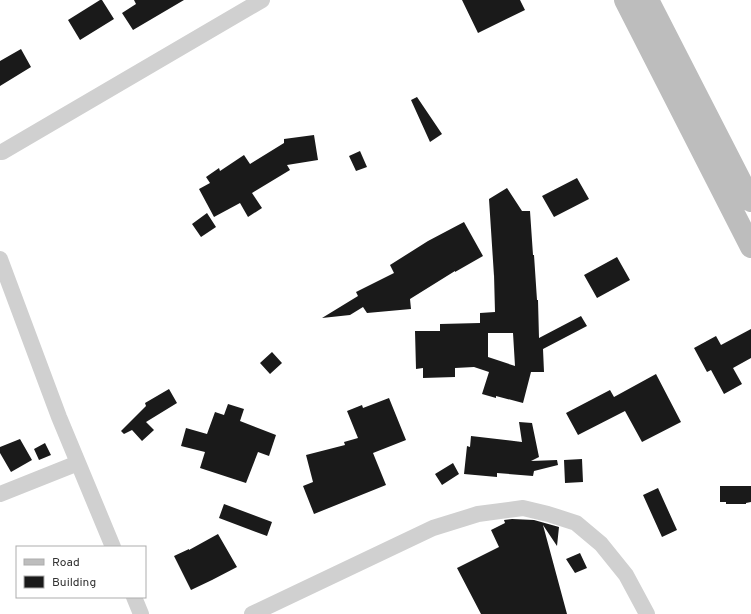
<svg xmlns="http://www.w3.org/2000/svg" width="751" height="614" viewBox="0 0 751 614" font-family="Overpass,sans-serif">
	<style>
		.building { fill: #1a1a1a; fill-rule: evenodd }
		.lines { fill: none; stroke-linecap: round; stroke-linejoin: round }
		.minor { stroke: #d0d0d0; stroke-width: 16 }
		.secondary { stroke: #bdbdbd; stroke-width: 22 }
	</style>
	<rect width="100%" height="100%" fill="#fff"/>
	<path class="building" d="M 100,0 L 102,0 L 114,19 L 80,40 L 68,20 Z
		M 134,0 L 184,0 L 133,30 L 122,13 L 136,4 Z
		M 462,0 L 520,0 L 525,10 L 478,33 Z
		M 21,49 L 31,67 L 0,86 L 0,61 Z
		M 417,97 L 442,134 L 430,142 L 411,100 Z
		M 314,135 L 318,160 L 287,165 L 290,170 L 252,193 L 262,208 L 248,217 L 240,203 L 214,217 L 199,189 L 210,183 L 206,177 L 219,168 L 220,171 L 244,155 L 250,164 L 284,143 L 284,139 Z
		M 360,151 L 367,167 L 356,171 L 349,156 Z
		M 577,178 L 589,199 L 554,217 L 542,196 Z
		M 507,188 L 522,211 L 530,211 L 533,255 L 534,255 L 537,300 L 538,300 L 539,338 L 581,316 L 587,326 L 543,349 L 544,372 L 531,372 L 523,403 L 496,396 L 496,398 L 482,394 L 489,372 L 474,367 L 455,368 L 455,377 L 423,378 L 423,368 L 416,369 L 415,331 L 440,331 L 440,324 L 480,323 L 480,313 L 495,312 L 494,274 L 494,276 L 489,199 ZM 488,333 L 513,333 L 515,366 L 488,357 Z
		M 207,213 L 216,227 L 201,237 L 192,224 Z
		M 464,222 L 483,256 L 455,272 L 455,271 L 410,299 L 411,309 L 367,313 L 363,307 L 350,315 L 322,318 L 358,296 L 356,292 L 394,273 L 390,265 L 428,241 Z
		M 617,257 L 630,280 L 597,298 L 584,275 Z
		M 751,329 L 751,358 L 733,368 L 742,384 L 724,394 L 711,370 L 707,372 L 694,348 L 716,336 L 721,345 Z
		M 272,352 L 282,363 L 270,374 L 260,363 Z
		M 656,374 L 681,422 L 642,442 L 625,411 L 578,435 L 566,413 L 610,390 L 614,397 Z
		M 169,389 L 177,403 L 146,422 L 154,430 L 142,441 L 132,430 L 124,434 L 121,431 L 146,406 L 145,403 Z
		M 389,398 L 406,440 L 373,453 L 386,485 L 314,514 L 303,486 L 313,482 L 306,455 L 345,445 L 344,442 L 358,438 L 347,411 L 362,405 L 363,408 Z
		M 228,404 L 244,409 L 240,421 L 276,435 L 269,456 L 258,452 L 246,483 L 200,468 L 205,452 L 181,446 L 186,428 L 207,434 L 215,412 L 224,415 Z
		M 519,422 L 532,423 L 539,457 L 531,461 L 557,460 L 558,465 L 534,471 L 533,476 L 497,473 L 497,477 L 464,474 L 467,446 L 470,447 L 471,436 L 522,442 Z
		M 20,439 L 32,460 L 11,472 L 0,453 L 0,447 Z
		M 45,443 L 51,455 L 39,460 L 34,449 Z
		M 582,459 L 583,482 L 565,483 L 564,460 Z
		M 453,463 L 459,474 L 442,485 L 435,474 Z
		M 720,486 L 751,486 L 751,502 L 746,503 L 746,504 L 726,504 L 726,502 L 720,502 Z
		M 658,488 L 677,530 L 662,537 L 643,495 Z
		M 224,504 L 272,522 L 267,536 L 219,518 Z
		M 512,519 L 534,520 L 559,527 L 557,546 L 543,525 L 567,614 L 481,614 L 457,568 L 499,547 L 491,530 L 505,523 L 504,520 Z
		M 218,534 L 237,567 L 212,580 L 191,590 L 174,556 L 189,549 L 189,550 Z
		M 580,553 L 587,568 L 575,573 L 566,559 Z"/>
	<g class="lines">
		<path class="minor" d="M 0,152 L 2,152 L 262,0
			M 0,259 L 59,417 L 113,547
			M 0,494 L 78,463
			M 134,597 L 141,614
			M 252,614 L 433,528 L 478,514 L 523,508 L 548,514 L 576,523 L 601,544 L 626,575 L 647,614"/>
		<path class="secondary" d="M 625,0 L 751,247
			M 648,0 L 751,201"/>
	</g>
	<rect x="16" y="546" width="130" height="52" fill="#ffffff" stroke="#adadad"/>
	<rect x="24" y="559" width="20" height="6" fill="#bdbdbd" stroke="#adadad"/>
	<text x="52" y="566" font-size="12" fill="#333333">Road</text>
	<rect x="24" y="576" width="20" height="12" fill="#1a1a1a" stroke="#adadad"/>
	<text x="52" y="586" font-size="12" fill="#333333">Building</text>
</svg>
